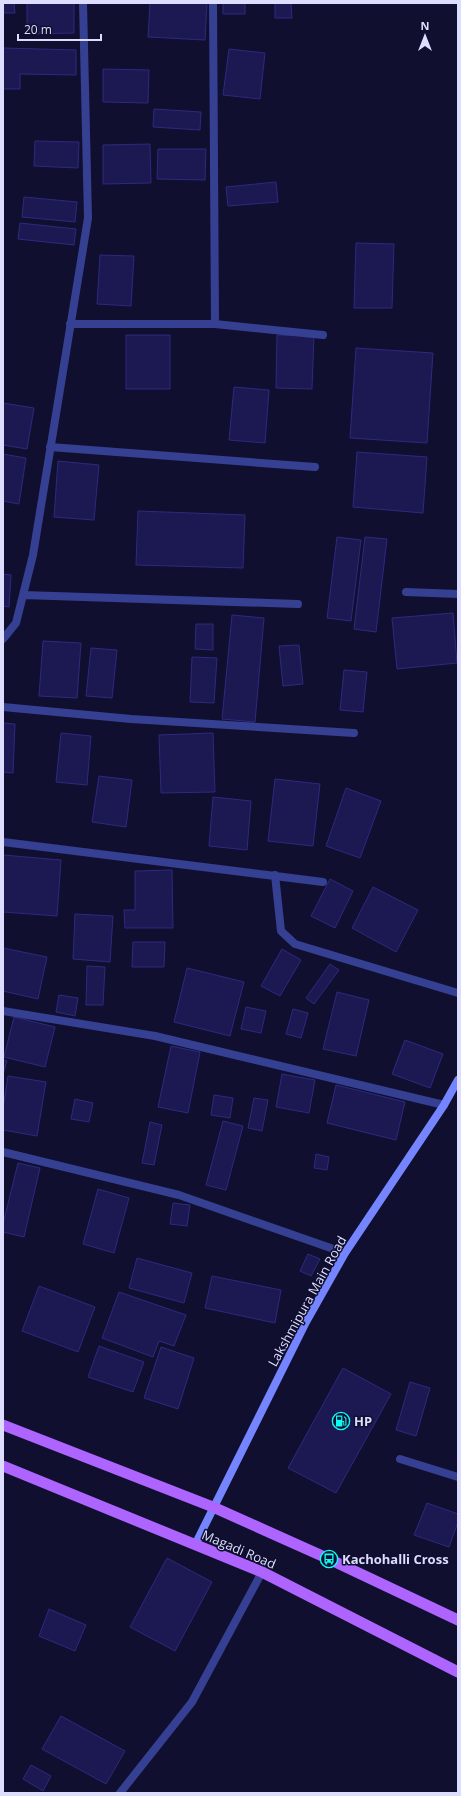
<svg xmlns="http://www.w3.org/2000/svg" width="461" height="1796" viewBox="0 0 461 1796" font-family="'Open Sans',sans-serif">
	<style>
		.building { fill: #1c1952; stroke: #2d2980 }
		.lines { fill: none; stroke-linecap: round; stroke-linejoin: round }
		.service { stroke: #364093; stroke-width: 8 }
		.minor { stroke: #364093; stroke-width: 8 }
		.secondary { stroke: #7485ff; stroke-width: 8 }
		.primary { stroke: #ae64ff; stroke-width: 11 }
		.labels { text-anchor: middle; stroke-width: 3; stroke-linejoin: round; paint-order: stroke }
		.street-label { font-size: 13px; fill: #dddeff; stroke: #100f2f }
		.poi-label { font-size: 13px; font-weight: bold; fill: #dddeff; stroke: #100f2f; text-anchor: start }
	</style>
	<rect width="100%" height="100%" fill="#100f2f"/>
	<path class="building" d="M 3,3 L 14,3 L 15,13 L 3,13 Z
		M 27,3 L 74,3 L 74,33 L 27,34 Z
		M 150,3 L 207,3 L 205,40 L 148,37 Z
		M 223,3 L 245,3 L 245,14 L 223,14 Z
		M 275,3 L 291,3 L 292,18 L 275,18 Z
		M 3,48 L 76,50 L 76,75 L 20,74 L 20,89 L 3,89 Z
		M 229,49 L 265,53 L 260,99 L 223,95 Z
		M 103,69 L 149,70 L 148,103 L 103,102 Z
		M 154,109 L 201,112 L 200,130 L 153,127 Z
		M 35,141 L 79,142 L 78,168 L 34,166 Z
		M 150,144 L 151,183 L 103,184 L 103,145 Z
		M 158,149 L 206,149 L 205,180 L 157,179 Z
		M 276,182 L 278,202 L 228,206 L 226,187 Z
		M 24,197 L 77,202 L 75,222 L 22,217 Z
		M 20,223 L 76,229 L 74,245 L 18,239 Z
		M 356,243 L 394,244 L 392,308 L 354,308 Z
		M 100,255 L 134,256 L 131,306 L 97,304 Z
		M 126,335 L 170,335 L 170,389 L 126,389 Z
		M 277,335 L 314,336 L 312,389 L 276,388 Z
		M 356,348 L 433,353 L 427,443 L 350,438 Z
		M 234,387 L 269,390 L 265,443 L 229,440 Z
		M 3,403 L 34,408 L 27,449 L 3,445 Z
		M 357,452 L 427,457 L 423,513 L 353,507 Z
		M 3,454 L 26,458 L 19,504 L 3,501 Z
		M 58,461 L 99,465 L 94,520 L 54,517 Z
		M 138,511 L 245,515 L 243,568 L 136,565 Z
		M 337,537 L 361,540 L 351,621 L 327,618 Z
		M 365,537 L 387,539 L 376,632 L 354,629 Z
		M 3,574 L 11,575 L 9,607 L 3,606 Z
		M 453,613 L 457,663 L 397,669 L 392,618 Z
		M 232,615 L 264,618 L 255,722 L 222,719 Z
		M 196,624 L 213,624 L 213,650 L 195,649 Z
		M 43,641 L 81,643 L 77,698 L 39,696 Z
		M 299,645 L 303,684 L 283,686 L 279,646 Z
		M 91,648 L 117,650 L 112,698 L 86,696 Z
		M 192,657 L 217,658 L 214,703 L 190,702 Z
		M 344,670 L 367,672 L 363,712 L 340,710 Z
		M 3,723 L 15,724 L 13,773 L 3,772 Z
		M 61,733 L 91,736 L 87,785 L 56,782 Z
		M 213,733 L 215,792 L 161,793 L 159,735 Z
		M 99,776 L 132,780 L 126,827 L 92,822 Z
		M 275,779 L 320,784 L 313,846 L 268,841 Z
		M 346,788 L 381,801 L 360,858 L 326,846 Z
		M 213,797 L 251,801 L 247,850 L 209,846 Z
		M 3,855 L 61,860 L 57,916 L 3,912 Z
		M 172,870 L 173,928 L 125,928 L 124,910 L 135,910 L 135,871 Z
		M 330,879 L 353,891 L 335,928 L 311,916 Z
		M 373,887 L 418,910 L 396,952 L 352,928 Z
		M 75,914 L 113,916 L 110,962 L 73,959 Z
		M 133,942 L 165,942 L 164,967 L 132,967 Z
		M 3,948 L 47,957 L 38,999 L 3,991 Z
		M 282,949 L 301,960 L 280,996 L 261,986 Z
		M 330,964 L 339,970 L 314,1004 L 306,998 Z
		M 87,966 L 105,967 L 103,1005 L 86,1005 Z
		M 187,968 L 244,982 L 230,1036 L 174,1022 Z
		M 337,992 L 369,1000 L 356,1056 L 323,1049 Z
		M 59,995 L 78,998 L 75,1016 L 56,1012 Z
		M 246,1007 L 266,1011 L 261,1033 L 241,1029 Z
		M 293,1009 L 308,1013 L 301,1038 L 286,1034 Z
		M 14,1017 L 55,1027 L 45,1067 L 4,1057 Z
		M 405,1040 L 443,1054 L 430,1088 L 392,1074 Z
		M 171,1046 L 200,1052 L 188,1113 L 158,1107 Z
		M 3,1060 L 7,1061 L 3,1074 Z
		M 282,1074 L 315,1080 L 309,1113 L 276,1107 Z
		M 8,1076 L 46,1082 L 37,1136 L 3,1130 L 3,1109 Z
		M 336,1085 L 405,1102 L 396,1140 L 327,1123 Z
		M 214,1095 L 233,1098 L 230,1118 L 211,1115 Z
		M 254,1098 L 268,1100 L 262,1131 L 248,1128 Z
		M 75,1099 L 93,1103 L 89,1122 L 71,1119 Z
		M 223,1121 L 243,1126 L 226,1190 L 206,1185 Z
		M 150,1122 L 162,1125 L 154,1165 L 142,1163 Z
		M 316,1154 L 329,1157 L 327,1170 L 314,1168 Z
		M 18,1163 L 40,1168 L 24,1237 L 3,1232 L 3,1224 Z
		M 98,1189 L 129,1198 L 114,1253 L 83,1244 Z
		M 173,1203 L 190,1205 L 187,1226 L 170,1224 Z
		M 308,1254 L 320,1259 L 311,1276 L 300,1271 Z
		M 137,1258 L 192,1273 L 184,1303 L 129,1288 Z
		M 212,1276 L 281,1290 L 275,1323 L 205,1308 Z
		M 39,1286 L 95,1307 L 78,1352 L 22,1331 Z
		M 119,1292 L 186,1315 L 174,1346 L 159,1341 L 153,1357 L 102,1338 Z
		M 99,1346 L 144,1362 L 133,1392 L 88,1377 Z
		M 161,1347 L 194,1358 L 178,1409 L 144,1398 Z
		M 343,1368 L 391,1394 L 336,1493 L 288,1468 Z
		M 410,1382 L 430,1388 L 416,1436 L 396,1430 Z
		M 427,1503 L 458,1514 L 458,1522 L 449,1547 L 414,1535 Z
		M 167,1558 L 212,1582 L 175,1651 L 130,1627 Z
		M 49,1609 L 86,1625 L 75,1651 L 39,1636 Z
		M 61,1716 L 125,1751 L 106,1784 L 42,1749 Z
		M 31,1765 L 51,1776 L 43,1791 L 23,1779 Z"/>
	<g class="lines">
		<path class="service" d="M 406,592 L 458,594"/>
		<path class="minor" d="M 213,3 L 215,324
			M 70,324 L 215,324 L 323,335
			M 50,447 L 315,467
			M 23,595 L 298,604
			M 3,639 L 16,623 L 33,555 L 88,218 L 83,3
			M 3,707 L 131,719 L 354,733
			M 3,842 L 323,882
			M 275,875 L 281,931 L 295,944 L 458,993
			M 3,1011 L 155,1036 L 444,1105
			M 3,1152 L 179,1195 L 345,1253
			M 400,1459 L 458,1477
			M 120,1793 L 192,1702 L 262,1572"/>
		<path class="secondary" d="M 195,1545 L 306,1322 L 345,1253 L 444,1105 L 458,1080"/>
		<path class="primary" d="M 3,1425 L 213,1507 L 329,1559 L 458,1620
			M 3,1466 L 262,1572 L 458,1672"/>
	</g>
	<defs>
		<symbol id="fuel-ring" viewBox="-11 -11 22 22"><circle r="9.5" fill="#100f2f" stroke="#09fff4" stroke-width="1.5"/><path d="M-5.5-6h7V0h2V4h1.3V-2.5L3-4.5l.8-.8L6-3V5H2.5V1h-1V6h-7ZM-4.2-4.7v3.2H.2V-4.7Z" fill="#09fff4"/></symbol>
		<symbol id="bus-ring" viewBox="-11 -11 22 22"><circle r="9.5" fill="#100f2f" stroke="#09fff4" stroke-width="1.5"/><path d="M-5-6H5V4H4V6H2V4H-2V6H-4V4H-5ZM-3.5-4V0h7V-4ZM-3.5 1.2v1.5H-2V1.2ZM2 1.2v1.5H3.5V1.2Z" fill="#09fff4"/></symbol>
	</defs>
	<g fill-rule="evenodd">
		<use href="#fuel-ring" x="331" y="1411" width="20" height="20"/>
		<use href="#bus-ring" x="319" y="1549" width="20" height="20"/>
	</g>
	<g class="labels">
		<g class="street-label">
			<text transform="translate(307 1301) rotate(-61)" y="5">Lakshmipura Main Road</text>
			<text transform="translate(239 1549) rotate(23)" y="5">Magadi Road</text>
		</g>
		<g class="poi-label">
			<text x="354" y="1426">HP</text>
			<text x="342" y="1564">Kachohalli Cross</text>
		</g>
	</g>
	<rect width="461" height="1796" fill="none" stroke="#dddeff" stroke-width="8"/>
	<g transform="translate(425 36)" stroke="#100f2f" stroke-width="3" paint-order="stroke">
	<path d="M0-3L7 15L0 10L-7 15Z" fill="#dddeff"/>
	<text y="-6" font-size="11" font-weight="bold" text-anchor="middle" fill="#dddeff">N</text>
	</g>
	<path d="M18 34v6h83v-6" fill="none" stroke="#dddeff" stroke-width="2"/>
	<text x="24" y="34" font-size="12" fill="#dddeff" stroke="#100f2f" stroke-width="3" paint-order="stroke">20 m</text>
</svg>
